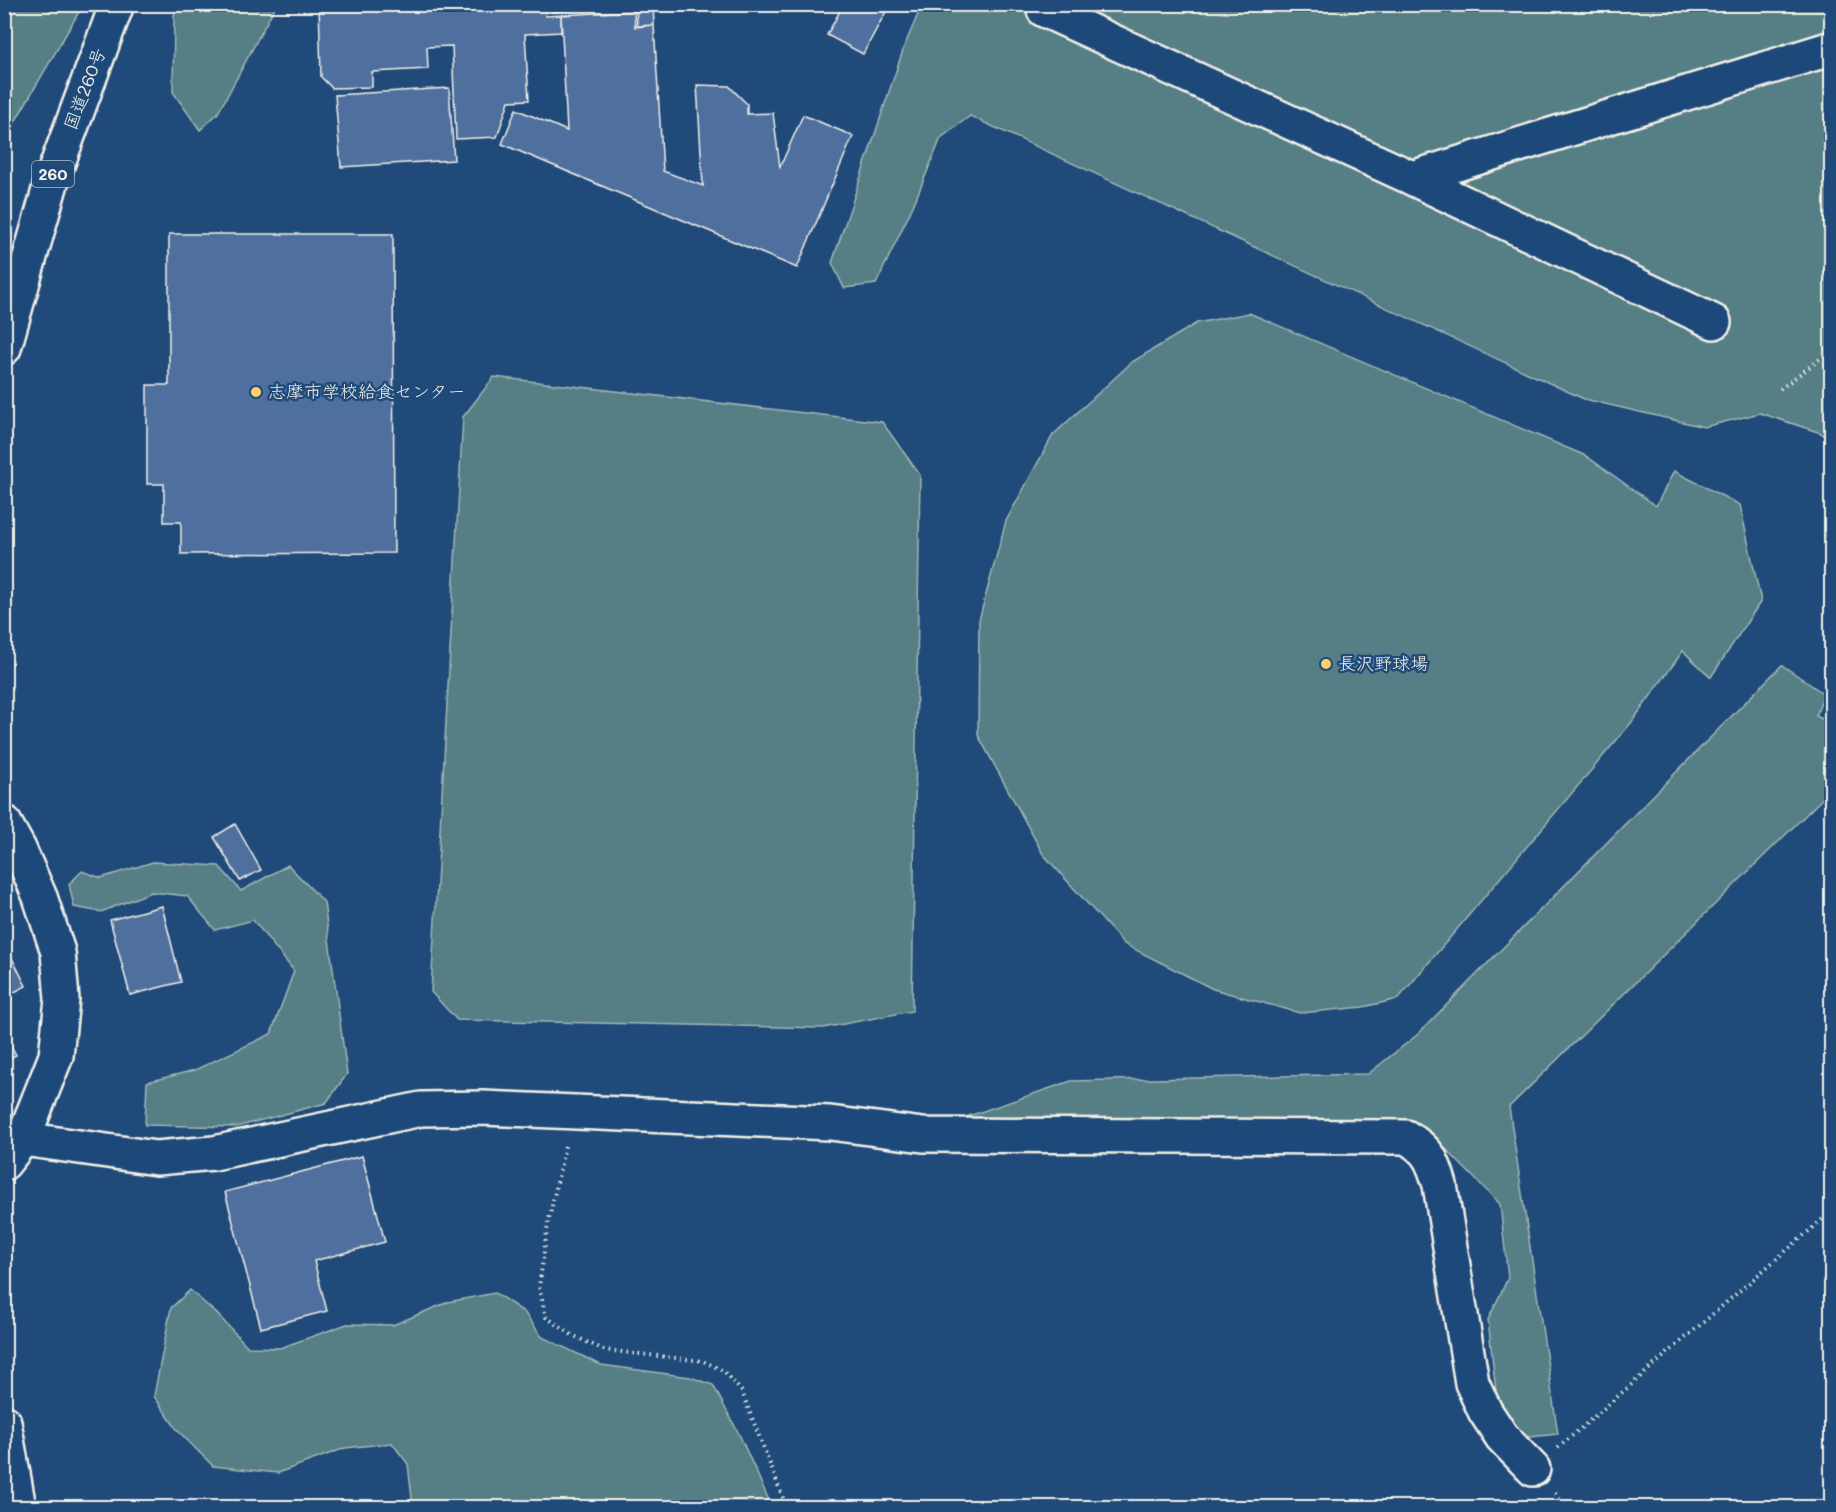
<svg xmlns="http://www.w3.org/2000/svg" width="1836" height="1512" viewBox="0 0 1836 1512" font-family="Mali,'Klee One',sans-serif">
	<style>
		.green { fill: #547e85; stroke: #a4b8b6; stroke-width: 1.5 }
		.building { fill: #4f6f9f; stroke: #f4f1e8; stroke-width: 1.5 }
		.lines { fill: none; stroke-linecap: round; stroke-linejoin: round }
		.minor-casing { stroke: #f4f1e8; stroke-width: 38 }
		.trunk-casing { stroke: #f4f1e8; stroke-width: 38 }
		.path { stroke: #f4f1e8; stroke-width: 4; stroke-dasharray: 1.5 4.5; stroke-linecap: butt }
		.minor { stroke: #1f4a7a; stroke-width: 33 }
		.trunk { stroke: #1f4a7a; stroke-width: 33 }
		.poi-dot { fill: #ffd166; stroke: #1f4a7a; stroke-width: 2 }
		.labels { text-anchor: middle; stroke-width: 5; stroke-linejoin: round; paint-order: stroke }
		.shield { fill: #1f4a7a; stroke: #b4bfc7; stroke-width: 1.5 }
		.shield-label { font-size: 16px; font-weight: bold; fill: #f4f1e8 }
		.street-label { font-size: 18px; fill: #f4f1e8; stroke: #1f4a7a }
		.poi-label { font-size: 18px; fill: #f4f1e8; stroke: #1f4a7a; text-anchor: start }
	</style>
	<rect width="100%" height="100%" fill="#1f4a7a"/>
	<filter id="ink" filterUnits="userSpaceOnUse"><feTurbulence type="fractalNoise" baseFrequency=".0167" numOctaves="2"/><feDisplacementMap in="SourceGraphic" scale="12" xChannelSelector="R" yChannelSelector="G"/><feConvolveMatrix kernelMatrix="1 2 1 2 8 2 1 2 1" color-interpolation-filters="sRGB"/></filter>
	<g filter="url(#ink)">
		<path class="green" d="M 5,4 L 83,5 L 5,139 L 4,5 Z
			M 179,5 L 276,5 L 218,113 L 200,130 L 173,92 L 174,15 Z
			M 922,5 L 1831,5 L 1831,440 L 1821,433 L 1760,413 L 1704,427 L 1584,399 L 970,116 L 941,138 L 913,206 L 876,284 L 844,288 L 832,263 L 904,47 Z
			M 1249,313 L 1586,456 L 1656,506 L 1674,471 L 1740,505 L 1761,601 L 1711,677 L 1683,651 L 1631,723 L 1398,999 L 1363,1007 L 1300,1013 L 1213,989 L 1124,944 L 1043,854 L 978,735 L 979,620 L 1006,521 L 1053,435 L 1132,362 L 1197,323 Z
			M 494,377 L 882,422 L 920,475 L 912,1011 L 823,1028 L 457,1020 L 431,992 L 463,417 Z
			M 1782,665 L 1824,694 L 1816,716 L 1831,723 L 1831,790 L 1509,1107 L 1558,1434 L 1520,1438 L 1497,1400 L 1488,1320 L 1508,1278 L 1500,1204 L 1426,1129 L 954,1121 L 1071,1081 L 1368,1074 L 1417,1035 Z
			M 153,862 L 219,866 L 241,891 L 288,865 L 324,902 L 347,1074 L 326,1103 L 236,1127 L 145,1125 L 147,1082 L 195,1070 L 271,1034 L 294,971 L 253,920 L 215,930 L 187,896 L 151,892 L 101,912 L 74,907 L 69,884 L 82,871 L 101,878 Z
			M 190,1290 L 217,1314 L 248,1347 L 280,1348 L 347,1324 L 393,1325 L 448,1302 L 495,1293 L 524,1312 L 542,1337 L 601,1365 L 690,1377 L 713,1385 L 739,1434 L 772,1507 L 413,1507 L 408,1464 L 392,1443 L 345,1448 L 278,1473 L 213,1466 L 178,1431 L 154,1396 L 171,1308 Z"/>
		<path class="building" d="M 319,4 L 544,4 L 546,16 L 561,15 L 561,32 L 525,34 L 529,100 L 509,101 L 497,137 L 456,139 L 452,46 L 427,47 L 428,69 L 372,72 L 372,87 L 332,88 L 321,77 Z
			M 552,4 L 627,4 L 627,5 L 552,12 Z
			M 636,4 L 653,4 L 654,25 L 637,26 Z
			M 835,4 L 890,4 L 863,54 L 827,35 L 841,9 Z
			M 634,11 L 635,27 L 654,25 L 663,171 L 703,186 L 697,85 L 729,86 L 747,104 L 747,114 L 773,113 L 780,167 L 803,115 L 853,136 L 797,268 L 502,144 L 516,109 L 567,131 L 561,15 Z
			M 449,88 L 454,160 L 341,167 L 335,95 Z
			M 169,234 L 393,234 L 394,553 L 181,554 L 181,522 L 164,522 L 164,484 L 147,484 L 147,385 L 169,385 Z
			M 235,824 L 261,870 L 240,881 L 214,837 Z
			M 162,906 L 181,982 L 130,995 L 110,920 Z
			M 7,948 L 26,986 L 7,996 L 4,991 L 4,949 Z
			M 4,1032 L 16,1055 L 4,1061 Z
			M 362,1156 L 385,1242 L 314,1261 L 327,1311 L 261,1328 L 225,1192 Z"/>
		<g class="lines">
			<defs>
				<path id="minor" d="M 1044,10 L 1412,178 L 1832,48
					M 1412,178 L 1714,322
					M 4,822 L 19,849 L 40,897 L 58,952 L 62,999 L 56,1056 L 23,1139 L 4,1163
					M 23,1139 L 156,1158 L 214,1153 L 421,1109 L 483,1108 L 830,1123 L 923,1135 L 1406,1137 C 1429,1150 1433,1161 1440,1185 L 1472,1383 L 1485,1411 L 1502,1437 L 1533,1469
					M 4,1422 L 19,1508"/>
				<path id="trunk" d="M 4,348 L 53,176 L 117,4"/>
			</defs>
			<use href="#minor" class="minor-casing"/>
			<use href="#trunk" class="trunk-casing"/>
			<path class="path" d="M 1780,389 L 1832,350
				M 565,1146 L 548,1224 L 539,1287 L 546,1317 L 572,1335 L 604,1350 L 703,1361 L 724,1371 L 742,1392 L 787,1508
				M 1558,1448 L 1832,1211
				M 1555,1493 L 1567,1508"/>
			<use href="#minor" class="minor"/>
			<use href="#trunk" class="trunk"/>
		</g>
	</g>
	<g class="poi-dot">
		<circle cx="256" cy="392" r="6"/>
		<circle cx="1326" cy="664" r="6"/>
	</g>
	<g class="labels">
		<rect class="shield" x="32" y="161" width="42" height="26" rx="4.5"/>
		<g class="shield-label">
			<text x="53" y="180">260</text>
		</g>
		<g class="street-label">
			<text transform="translate(85 89) rotate(-69)" y="6">国道260号</text>
		</g>
		<g class="poi-label">
			<text x="268" y="398">志摩市学校給食センター</text>
			<text x="1338" y="670">長沢野球場</text>
		</g>
	</g>
	<rect width="1836" height="1512" fill="none" stroke="#1f4a7a" stroke-width="24"/>
	<rect x="12" y="12" width="1812" height="1488" fill="none" stroke="#f4f1e8" stroke-width="2" filter="url(#ink)"/>
</svg>
